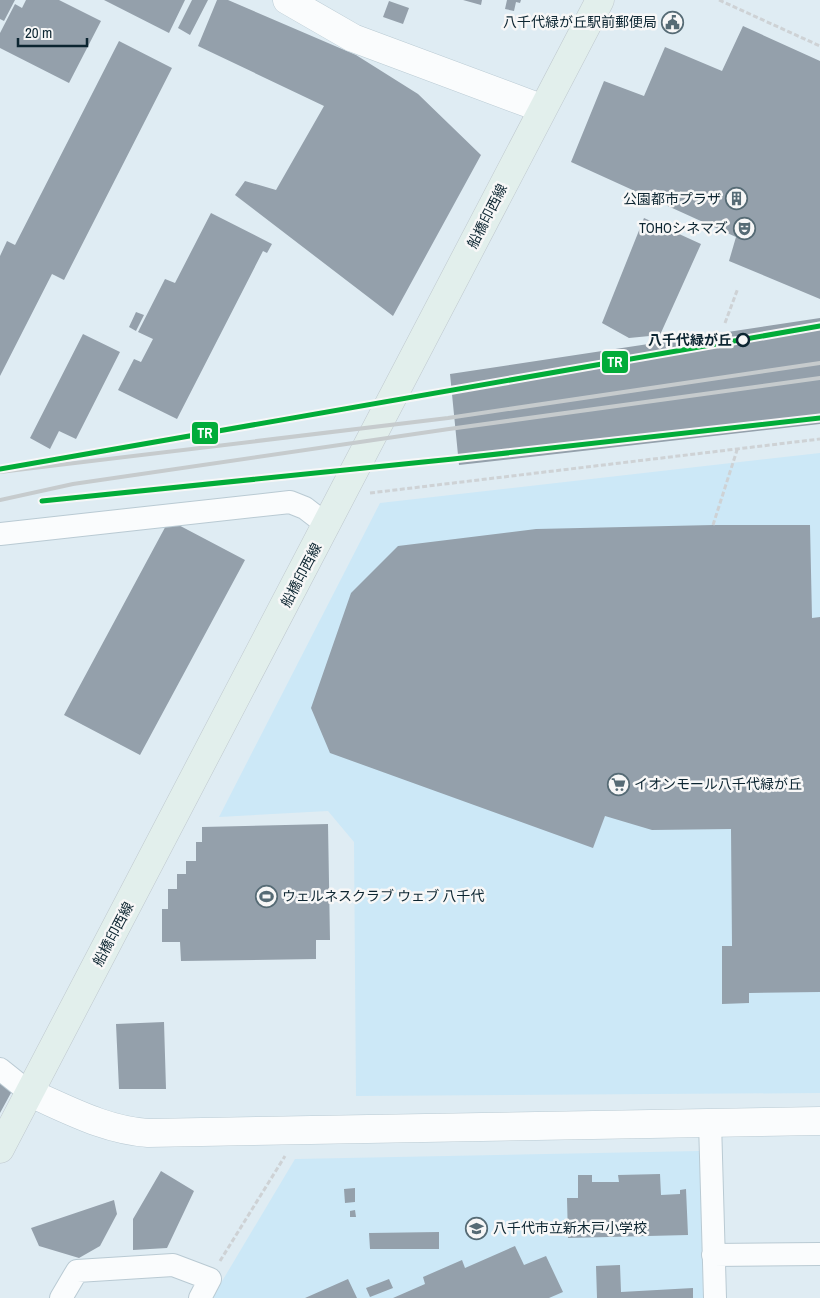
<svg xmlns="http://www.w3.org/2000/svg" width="820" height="1298" viewBox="0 0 820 1298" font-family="'Archivo Narrow','Noto Sans JP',sans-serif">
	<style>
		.built { fill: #cce8f7 }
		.building { fill: #94a0ab }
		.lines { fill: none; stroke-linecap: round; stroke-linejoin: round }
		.minor-casing { stroke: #b9cad3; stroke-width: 24 }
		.tertiary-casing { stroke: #b9cad3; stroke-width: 29 }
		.primary-casing { stroke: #bfc8ce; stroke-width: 29 }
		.path { stroke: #ced2d5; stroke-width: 3; stroke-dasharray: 5 2.5; stroke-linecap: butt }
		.minor { stroke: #fafcfd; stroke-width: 22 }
		.tertiary { stroke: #fafcfd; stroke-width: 28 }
		.primary { stroke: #e2efec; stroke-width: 28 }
		.rail { stroke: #c6cbcd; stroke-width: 4 }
		.metro-1-casing { stroke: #f7f7f7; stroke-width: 9 }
		.metro-1 { stroke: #02ac39; stroke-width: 5 }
		.stop-dot { fill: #f7f7f7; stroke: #0c2531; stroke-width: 2.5 }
		.labels { text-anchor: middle; stroke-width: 5; stroke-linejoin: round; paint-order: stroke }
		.poi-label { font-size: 14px; fill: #0c2531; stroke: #f7f7f7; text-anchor: end }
		.street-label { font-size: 14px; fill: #0c2531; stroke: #f7f7f7 }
		.stop-label { font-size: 14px; font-weight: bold; fill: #0c2531; stroke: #f7f7f7; text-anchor: end }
		.line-badge { stroke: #f7f7f7; stroke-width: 2 }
		.badge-label { font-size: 14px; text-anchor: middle; font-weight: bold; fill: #fff }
	</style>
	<rect width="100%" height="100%" fill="#dfecf3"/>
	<path class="built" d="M 820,453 L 820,1093 L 356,1096 L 354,842 L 328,811 L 219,817 L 380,503 Z
		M 700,1151 L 703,1298 L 212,1298 L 295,1159 Z"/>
	<path class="building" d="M 0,0 L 15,0 L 4,21 L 0,19 Z
		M 26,0 L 59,0 L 101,21 L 69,83 L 0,48 L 0,33 L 15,4 L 22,8 Z
		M 104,0 L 185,0 L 169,33 Z
		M 192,0 L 208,0 L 190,35 L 178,28 Z
		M 217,0 L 228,0 L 356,55 L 418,94 L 481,155 L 393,316 L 235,195 L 245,181 L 276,190 L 324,106 L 198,46 Z
		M 463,0 L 482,0 L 481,5 Z
		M 507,0 L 521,0 L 520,3 L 516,2 L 514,11 L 505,9 Z
		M 389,1 L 409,8 L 403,24 L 383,17 Z
		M 743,26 L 820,61 L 820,299 L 729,261 L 736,237 L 571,162 L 604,81 L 644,96 L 665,47 L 722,71 Z
		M 119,41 L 172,68 L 64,280 L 52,274 L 0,376 L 0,256 L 7,241 L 15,245 Z
		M 211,213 L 272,244 L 267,253 L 263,251 L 177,419 L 118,390 L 134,359 L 141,362 L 153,339 L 138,332 L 165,279 L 175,283 Z
		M 644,218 L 701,244 L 660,335 L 629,338 L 602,323 Z
		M 136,312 L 144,315 L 136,331 L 129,327 Z
		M 820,318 L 820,424 L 459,465 L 450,374 Z
		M 83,334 L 120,352 L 76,439 L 59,431 L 50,449 L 30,438 Z
		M 169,520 L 245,560 L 140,755 L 64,715 Z
		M 713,525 L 810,525 L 812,618 L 820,617 L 820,992 L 749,993 L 749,1003 L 722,1004 L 722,946 L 732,946 L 731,829 L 652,830 L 605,816 L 593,848 L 330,753 L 311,708 L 351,593 L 398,546 L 536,529 Z
		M 328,824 L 330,940 L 316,940 L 316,959 L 181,961 L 180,942 L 162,942 L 162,909 L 168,909 L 168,889 L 177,889 L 177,874 L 186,874 L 186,861 L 196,861 L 196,842 L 202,842 L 202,827 Z
		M 164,1022 L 166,1089 L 119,1089 L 116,1024 Z
		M 0,1082 L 12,1091 L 0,1113 Z
		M 161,1171 L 194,1191 L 167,1248 L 133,1250 L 133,1219 Z
		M 660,1174 L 661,1195 L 680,1194 L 680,1190 L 686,1189 L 688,1235 L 568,1238 L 567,1198 L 578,1198 L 578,1175 L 592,1175 L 592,1182 L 619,1182 L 618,1175 Z
		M 355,1188 L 355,1202 L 345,1203 L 344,1189 Z
		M 114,1200 L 117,1214 L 100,1246 L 79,1258 L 39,1246 L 31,1228 Z
		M 355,1210 L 356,1217 L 350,1217 L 350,1211 Z
		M 439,1232 L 439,1249 L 370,1249 L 369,1233 Z
		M 515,1246 L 524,1265 L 546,1256 L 563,1292 L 549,1298 L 393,1298 L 425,1284 L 423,1277 L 462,1260 L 465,1268 Z
		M 620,1265 L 621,1292 L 693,1288 L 693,1298 L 597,1298 L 596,1266 Z
		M 348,1279 L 357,1298 L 305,1298 Z
		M 389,1279 L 393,1288 L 370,1297 L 366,1288 Z"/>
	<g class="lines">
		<defs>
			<path id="minor" d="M 0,534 L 290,502 L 305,508 L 327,525
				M 0,1069 L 30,1093
				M 710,1122 L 715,1298
				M 713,1255 L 820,1254
				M 61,1298 L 77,1271 L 173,1265 L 210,1279 L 200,1298"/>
			<path id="tertiary" d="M 287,0 L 353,38 L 541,108
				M 30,1093 C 69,1110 105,1130 148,1133 L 820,1121"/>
			<path id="primary" d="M 0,1149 L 600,0"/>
		</defs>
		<use href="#minor" class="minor-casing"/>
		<use href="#tertiary" class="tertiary-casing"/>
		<use href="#primary" class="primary-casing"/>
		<path class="path" d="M 719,0 L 820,46
			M 725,323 L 738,288
			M 370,493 L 820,439
			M 713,525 L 738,447
			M 220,1261 L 285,1156"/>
		<use href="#minor" class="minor"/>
		<use href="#tertiary" class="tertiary"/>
		<use href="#primary" class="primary"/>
		<path class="rail" d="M 0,472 L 448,418 L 820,363
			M 0,500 L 73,484 L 449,429 L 820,378"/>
		<defs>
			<path id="metro-1" d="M 0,469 L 820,326
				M 42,501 L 453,459 L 820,418"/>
		</defs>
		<use href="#metro-1" class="metro-1-casing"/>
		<use href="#metro-1" class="metro-1"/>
	</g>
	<defs>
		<symbol id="civic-ring" viewBox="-11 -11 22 22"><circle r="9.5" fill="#f7f7f7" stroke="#566b75" stroke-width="1.5"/><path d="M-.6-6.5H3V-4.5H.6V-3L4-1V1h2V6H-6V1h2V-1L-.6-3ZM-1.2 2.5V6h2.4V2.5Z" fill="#566b75"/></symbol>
		<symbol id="building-ring" viewBox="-11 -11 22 22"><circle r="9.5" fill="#f7f7f7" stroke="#566b75" stroke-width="1.5"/><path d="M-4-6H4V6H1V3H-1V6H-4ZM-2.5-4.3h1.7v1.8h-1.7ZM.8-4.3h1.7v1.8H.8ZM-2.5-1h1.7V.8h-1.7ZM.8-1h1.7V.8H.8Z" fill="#566b75"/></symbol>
		<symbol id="theatre-ring" viewBox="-11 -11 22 22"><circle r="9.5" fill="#f7f7f7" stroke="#566b75" stroke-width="1.5"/><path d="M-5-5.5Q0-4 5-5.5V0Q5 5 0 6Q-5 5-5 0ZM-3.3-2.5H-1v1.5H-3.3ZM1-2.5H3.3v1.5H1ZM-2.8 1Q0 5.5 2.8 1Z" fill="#566b75"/></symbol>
		<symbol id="supermarket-ring" viewBox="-11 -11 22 22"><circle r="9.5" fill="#f7f7f7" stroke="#566b75" stroke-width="1.5"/><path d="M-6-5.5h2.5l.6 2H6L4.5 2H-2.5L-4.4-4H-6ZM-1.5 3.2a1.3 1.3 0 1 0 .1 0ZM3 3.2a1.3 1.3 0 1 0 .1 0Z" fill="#566b75"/></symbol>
		<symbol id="stadium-ring" viewBox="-11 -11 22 22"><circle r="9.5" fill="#f7f7f7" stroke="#566b75" stroke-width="1.5"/><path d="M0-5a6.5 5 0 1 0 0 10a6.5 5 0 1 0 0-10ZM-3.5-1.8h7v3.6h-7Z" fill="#566b75"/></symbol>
		<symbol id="school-ring" viewBox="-11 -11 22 22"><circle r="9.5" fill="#f7f7f7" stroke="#566b75" stroke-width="1.5"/><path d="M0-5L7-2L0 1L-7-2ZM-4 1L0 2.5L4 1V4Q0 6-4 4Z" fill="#566b75"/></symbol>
	</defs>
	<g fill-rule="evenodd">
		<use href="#civic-ring" x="660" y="10" width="25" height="25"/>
		<use href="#building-ring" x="724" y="186" width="25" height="25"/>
		<use href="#theatre-ring" x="732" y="216" width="25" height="25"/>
		<use href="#supermarket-ring" x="606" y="772" width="25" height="25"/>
		<use href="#stadium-ring" x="254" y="884" width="25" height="25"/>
		<use href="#school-ring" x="464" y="1216" width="25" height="25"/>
	</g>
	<circle class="stop-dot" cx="743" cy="340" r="6"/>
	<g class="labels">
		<g class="poi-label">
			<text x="657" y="27">八千代緑が丘駅前郵便局</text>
			<text x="721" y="204">公園都市プラザ</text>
			<text x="728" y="233">TOHOシネマズ</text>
			<text x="634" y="789" text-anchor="start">イオンモール八千代緑が丘</text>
			<text x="282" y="901" text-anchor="start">ウェルネスクラブ ウェブ 八千代</text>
			<text x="493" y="1233" text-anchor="start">八千代市立新木戸小学校</text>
		</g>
		<g class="street-label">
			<text transform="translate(487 216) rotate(-63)" y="5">船橋印西線</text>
			<text transform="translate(301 575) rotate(-62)" y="5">船橋印西線</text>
			<text transform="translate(113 934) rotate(-62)" y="5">船橋印西線</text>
		</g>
		<g class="stop-label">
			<text x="732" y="345">八千代緑が丘</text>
		</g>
	</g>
	<g class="line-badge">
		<rect x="601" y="350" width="28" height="24" rx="5" fill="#02ac39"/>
		<rect x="191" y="421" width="28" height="24" rx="5" fill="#02ac39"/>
	</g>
	<g class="badge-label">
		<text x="615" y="367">TR</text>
		<text x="205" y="438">TR</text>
	</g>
	<path d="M18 38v8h69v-8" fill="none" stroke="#0c2531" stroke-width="2.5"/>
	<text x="25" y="38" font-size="15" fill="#0c2531" stroke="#f7f7f7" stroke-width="4" paint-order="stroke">20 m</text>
</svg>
